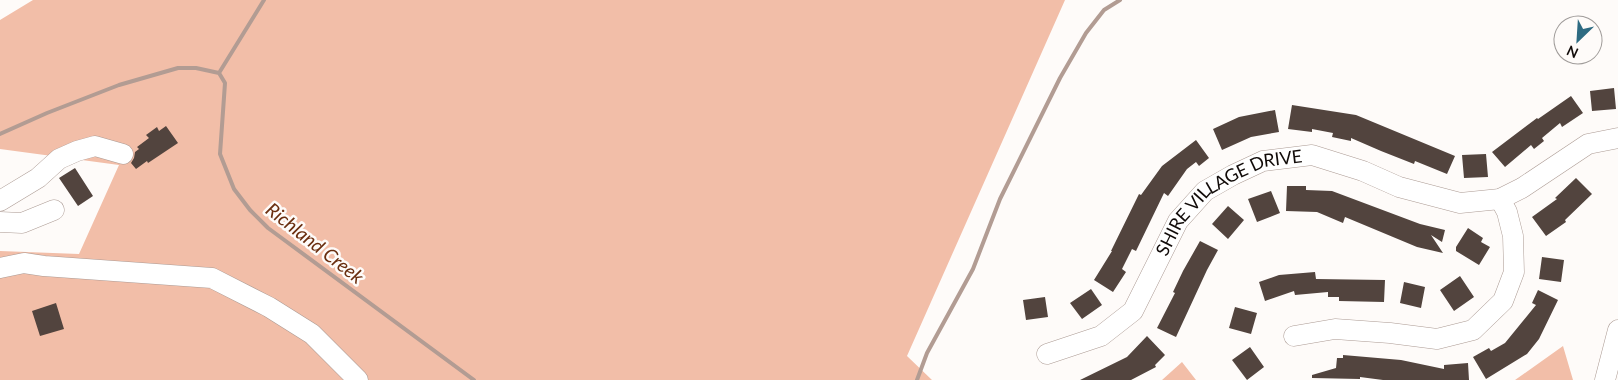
<svg xmlns="http://www.w3.org/2000/svg" width="1618" height="380" viewBox="0 0 1618 380" font-family="Lato,sans-serif">
	<style>
		.green { fill: #f2bea8 }
		.lines { fill: none; stroke-linecap: round; stroke-linejoin: round }
		.stream { stroke: #b29c93; stroke-width: 4 }
		.building { fill: #52443e }
		.minor-casing { stroke: #ac9b94; stroke-width: 21 }
		.minor { stroke: #fff; stroke-width: 20 }
		.labels { text-anchor: middle; stroke-width: 5; stroke-linejoin: round; paint-order: stroke }
		.street-label { font-size: 18px; fill: #110b09; stroke: #fefbf9 }
		.water-label { font-size: 19px; font-style: italic; fill: #6a2e0f; stroke: #fefbf9 }
	</style>
	<rect width="100%" height="100%" fill="#fefbf9"/>
	<path class="green" d="M 33,0 L 1065,0 L 907,356 L 932,380 L 0,380 L 0,251 L 79,254 L 119,165 L 0,149 L 0,20 Z
		M 1563,346 L 1573,380 L 1515,380 Z
		M 1182,362 L 1196,380 L 1162,380 Z"/>
	<g class="lines">
		<path class="stream" d="M 219,73 L 264,0
			M 0,134 L 47,113 L 119,85 L 178,68 L 196,68 L 219,73 L 225,83 L 220,154 L 234,189 L 250,210 L 268,228 L 474,380
			M 917,380 L 927,353 L 973,269 L 1000,199 L 1060,78 L 1086,33 L 1104,10 L 1120,0"/>
	</g>
	<path class="building" d="M 1614,88 L 1616,109 L 1592,111 L 1590,91 Z
		M 1571,96 L 1583,113 L 1562,127 L 1560,123 L 1542,138 L 1544,141 L 1534,149 L 1531,145 L 1505,167 L 1492,152 L 1537,118 L 1538,119 Z
		M 1292,105 L 1356,115 L 1455,156 L 1447,174 L 1415,161 L 1414,164 L 1381,151 L 1351,138 L 1351,141 L 1332,137 L 1333,133 L 1312,129 L 1312,132 L 1288,129 Z
		M 1275,110 L 1279,132 L 1251,137 L 1222,150 L 1213,129 L 1239,117 Z
		M 166,126 L 178,143 L 148,163 L 147,161 L 136,169 L 131,163 L 134,158 L 135,152 L 139,149 L 137,147 L 149,138 L 146,135 L 157,127 L 159,131 Z
		M 1196,140 L 1209,158 L 1199,166 L 1196,162 L 1187,169 L 1168,196 L 1164,193 L 1136,251 L 1132,249 L 1122,269 L 1126,272 L 1113,292 L 1094,280 L 1112,251 L 1111,251 L 1139,194 L 1141,195 L 1162,166 Z
		M 1486,154 L 1488,177 L 1464,178 L 1462,155 Z
		M 75,168 L 93,196 L 78,206 L 59,178 Z
		M 1576,178 L 1592,194 L 1565,220 L 1566,222 L 1546,236 L 1532,217 L 1557,199 L 1555,198 Z
		M 1287,186 L 1306,186 L 1306,190 L 1332,191 L 1420,224 L 1445,230 L 1442,242 L 1431,235 L 1443,253 L 1417,247 L 1345,217 L 1343,223 L 1317,212 L 1286,211 Z
		M 1271,191 L 1280,213 L 1257,222 L 1248,199 Z
		M 1228,206 L 1244,220 L 1228,239 L 1212,224 Z
		M 1468,228 L 1483,238 L 1481,242 L 1490,247 L 1479,265 L 1456,251 L 1456,247 Z
		M 1200,241 L 1218,250 L 1207,270 L 1176,337 L 1157,328 L 1175,293 L 1173,292 L 1183,271 Z
		M 1542,257 L 1564,260 L 1561,282 L 1539,279 Z
		M 1315,272 L 1316,279 L 1385,280 L 1384,302 L 1339,301 L 1339,297 L 1328,297 L 1328,292 L 1295,295 L 1294,291 L 1265,301 L 1259,282 L 1279,275 Z
		M 1460,276 L 1474,297 L 1454,311 L 1440,290 Z
		M 1404,282 L 1425,287 L 1421,308 L 1400,303 Z
		M 1091,289 L 1102,305 L 1082,319 L 1070,303 Z
		M 1538,290 L 1558,300 L 1539,339 L 1527,354 L 1486,379 L 1473,357 L 1489,348 L 1491,351 L 1505,343 L 1536,305 L 1532,303 Z
		M 1045,297 L 1048,317 L 1026,320 L 1023,300 Z
		M 56,303 L 64,329 L 40,336 L 32,311 Z
		M 1235,307 L 1257,313 L 1251,334 L 1229,328 Z
		M 1147,336 L 1165,355 L 1155,365 L 1156,367 L 1131,380 L 1080,380 L 1127,357 Z
		M 1250,347 L 1264,367 L 1247,380 L 1232,360 Z
		M 1343,355 L 1401,360 L 1444,369 L 1444,365 L 1468,363 L 1469,380 L 1383,380 L 1360,377 L 1360,379 L 1312,378 L 1312,375 L 1336,368 L 1337,358 L 1343,358 Z"/>
	<g class="lines">
		<defs>
			<g id="minor">
				<path d="M 0,201 L 38,178 L 59,159 L 77,151 L 95,146 L 123,154"/>
				<path d="M 0,222 L 22,223 L 54,210"/>
				<path d="M 0,268 L 24,263 L 44,266 L 212,278 L 269,307 L 312,334 L 358,380"/>
				<path d="M 1294,336 L 1335,329 L 1390,333 L 1437,339 L 1473,330 L 1503,301 L 1514,272 L 1513,236 L 1507,212 L 1500,199"/>
				<path id="s1" d="M 1047,354 L 1101,336 L 1133,311 L 1178,221 L 1205,191 L 1233,175 L 1263,161 L 1312,155 L 1363,171 L 1399,187 L 1460,203 L 1500,199 L 1522,188 L 1588,144 L 1618,138"/>
				<path d="M 1605,380 L 1618,330"/>
			</g>
		</defs>
		<use href="#minor" class="minor-casing"/>
		<use href="#minor" class="minor"/>
	</g>
	<g class="labels">
		<g class="street-label">
			<text dy="6" stroke="none"><textPath href="#s1" startOffset="252">SHIRE VILLAGE DRIVE</textPath></text>
		</g>
		<g class="water-label">
			<text transform="translate(315 243) rotate(38)" y="7">Richland Creek</text>
		</g>
	</g>
	<g transform="translate(1578 40) rotate(205)"><circle r="24" fill="#fefbf9" stroke="#9f9b99"/>
	<path d="M0-4L9 19L0 12L-9 19Z" fill="#2e6b82"/>
	<text y="-8" font-size="14" font-weight="bold" text-anchor="middle" fill="#110b09">N</text>
	</g>
</svg>
